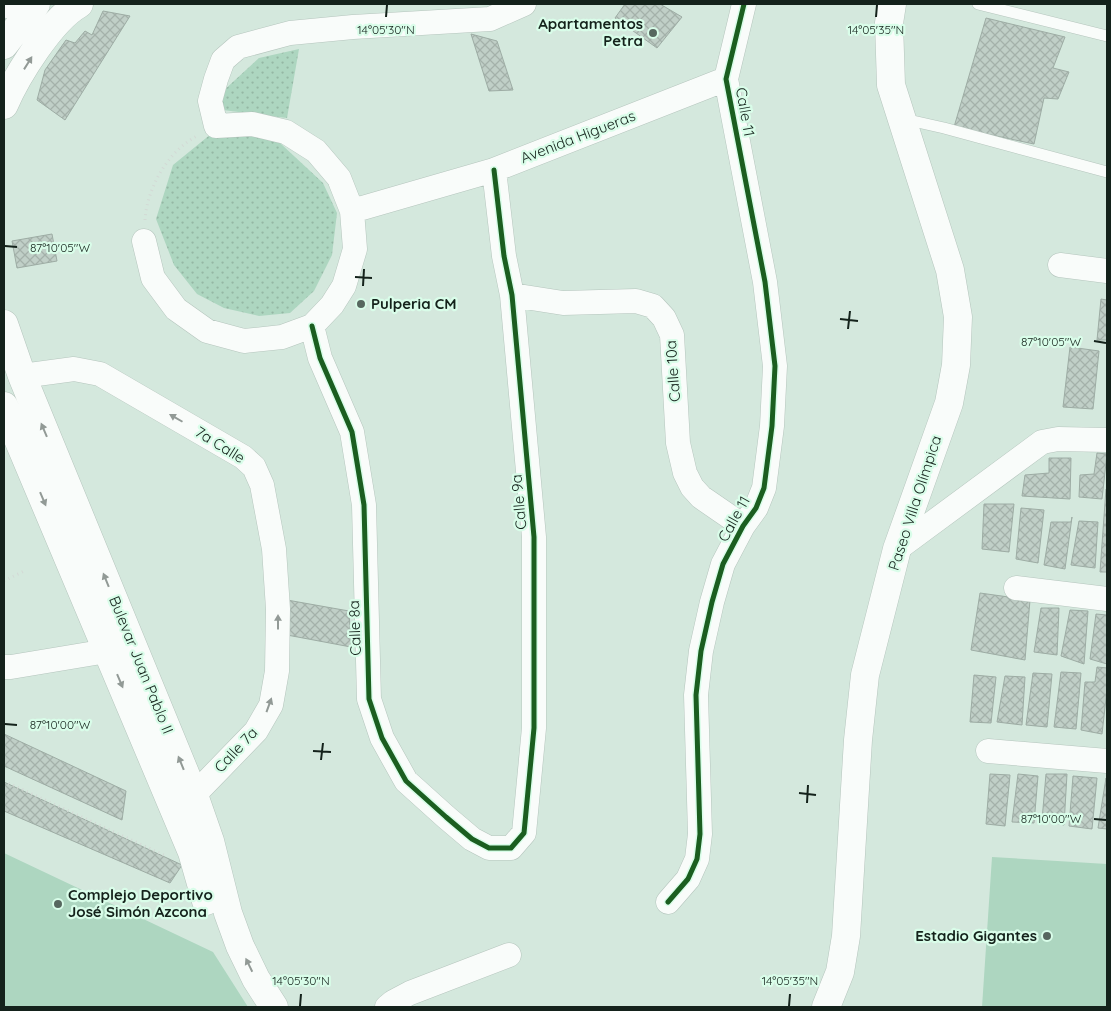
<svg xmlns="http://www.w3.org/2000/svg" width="1111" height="1011" viewBox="0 0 1111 1011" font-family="Quicksand,sans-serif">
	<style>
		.grass { fill: url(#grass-dots) }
		.garden { fill: #add6c0 }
		.building { fill: url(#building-cross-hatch); stroke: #9daca4 }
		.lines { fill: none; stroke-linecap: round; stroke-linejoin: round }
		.service-casing { stroke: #b5c5bd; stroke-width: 12 }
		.minor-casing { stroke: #b5c5bd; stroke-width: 25 }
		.secondary-casing { stroke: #b5c5bd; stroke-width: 29 }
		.path { stroke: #d3d9d5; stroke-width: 3; stroke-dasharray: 1 4; stroke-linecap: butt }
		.service { stroke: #f9fcfa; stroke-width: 11 }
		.minor { stroke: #f9fcfa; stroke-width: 24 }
		.secondary { stroke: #f9fcfa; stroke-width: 28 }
		.cycleway-casing { stroke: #d9fde9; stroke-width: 8 }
		.cycleway { stroke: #1b5e20; stroke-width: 5 }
		.oneway { fill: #929a96 }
		.ticks { fill: none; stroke: #14221b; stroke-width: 2 }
		.poi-dot { fill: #57675f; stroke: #d9fde9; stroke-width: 2 }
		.labels { text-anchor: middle; stroke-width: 4.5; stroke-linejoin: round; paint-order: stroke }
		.poi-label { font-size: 15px; font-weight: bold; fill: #14221b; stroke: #d9fde9; text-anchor: end }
		.street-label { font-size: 15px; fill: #14221b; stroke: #d9fde9 }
		.ticks-label { font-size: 12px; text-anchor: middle; fill: #14221b; stroke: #d9fde9; stroke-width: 4.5; stroke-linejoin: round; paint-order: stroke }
	</style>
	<defs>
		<pattern id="grass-dots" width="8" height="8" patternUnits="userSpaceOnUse" patternTransform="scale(1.25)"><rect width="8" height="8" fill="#add6c0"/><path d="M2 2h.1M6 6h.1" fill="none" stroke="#94b7a4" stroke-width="1.8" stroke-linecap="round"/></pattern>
		<pattern id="building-cross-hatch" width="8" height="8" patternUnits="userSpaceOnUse" patternTransform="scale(1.25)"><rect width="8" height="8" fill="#c0cfc7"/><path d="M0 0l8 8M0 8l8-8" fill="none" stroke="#a4b1aa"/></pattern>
	</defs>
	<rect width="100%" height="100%" fill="#d4e8dd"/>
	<path class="grass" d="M 299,49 L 287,118 L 223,110 L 222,92 L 259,58 Z
		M 241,131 L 280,143 L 323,183 L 337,213 L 332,255 L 314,291 L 290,313 L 259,316 L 224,308 L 197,294 L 174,265 L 156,219 L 173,165 L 211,134 Z"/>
	<path class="garden" d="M 4,853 L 213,952 L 248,1007 L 4,1007 Z
		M 992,857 L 1107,864 L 1107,1007 L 982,1007 Z"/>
	<path class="building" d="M 625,4 L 660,4 L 682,17 L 657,48 L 615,18 Z
		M 103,11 L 130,16 L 65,120 L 37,100 L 45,70 L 66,40 L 75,43 L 85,31 L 92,35 Z
		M 986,18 L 1065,37 L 1053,68 L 1069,72 L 1058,99 L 1044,98 L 1034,144 L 954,127 Z
		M 471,34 L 497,41 L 513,90 L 489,91 Z
		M 52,234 L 57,261 L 17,268 L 12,241 Z
		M 1101,299 L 1107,300 L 1107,340 L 1097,340 Z
		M 1070,347 L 1099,351 L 1093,409 L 1063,407 Z
		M 1097,453 L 1107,454 L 1102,499 L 1079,497 L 1080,475 L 1094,474 Z
		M 1049,458 L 1071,458 L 1070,499 L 1022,496 L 1025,475 L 1049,473 Z
		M 1106,489 L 1107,489 L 1107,572 L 1100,572 Z
		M 984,504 L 1014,504 L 1009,552 L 982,549 Z
		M 1021,508 L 1044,510 L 1038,563 L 1016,559 Z
		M 1072,517 L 1065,569 L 1044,565 L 1051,522 L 1071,522 Z
		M 1079,521 L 1098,522 L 1095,568 L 1071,565 Z
		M 980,593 L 1030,600 L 1025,660 L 971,650 Z
		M 287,600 L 349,611 L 351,647 L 287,635 Z
		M 1041,608 L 1059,608 L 1057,655 L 1034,652 Z
		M 1070,610 L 1088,611 L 1084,664 L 1061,656 Z
		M 1096,614 L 1107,615 L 1107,664 L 1090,659 Z
		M 1097,667 L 1107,668 L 1107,690 L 1102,734 L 1081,730 L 1085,682 L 1095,682 Z
		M 1061,672 L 1081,673 L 1076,729 L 1054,727 Z
		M 1033,673 L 1052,674 L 1047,727 L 1026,725 Z
		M 974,675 L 996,677 L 991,723 L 970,722 Z
		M 1005,676 L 1025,677 L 1022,725 L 997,722 Z
		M 4,734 L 126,791 L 122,820 L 4,766 Z
		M 990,774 L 1010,775 L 1005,826 L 986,824 Z
		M 1018,774 L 1038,776 L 1034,823 L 1012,822 Z
		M 1046,774 L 1067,774 L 1064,825 L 1042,820 Z
		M 1073,776 L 1097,778 L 1092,829 L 1069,826 Z
		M 1106,778 L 1107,829 L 1098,828 Z
		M 4,782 L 182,865 L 170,883 L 4,811 Z"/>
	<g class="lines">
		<defs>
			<path id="service" d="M 978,4 L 1107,36
				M 904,119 L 944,128 L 1107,172"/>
			<path id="minor" d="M 4,5 L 28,12
				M 352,211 L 494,170 L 726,79
				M 144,241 L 153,278 L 176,309 L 207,331 L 244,341 L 282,337 L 312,326 L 332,305 L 344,286 L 355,249 L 352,211 L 339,178 L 316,151 L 286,132 L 252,124 L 216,126 L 210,101 L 216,79 L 223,60 L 238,47 L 290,33 L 353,27 L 490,19 L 524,4
				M 1060,265 L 1107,271
				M 512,295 L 563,303 L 636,301 L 653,306 L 664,318 L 672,335 L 678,443 L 685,473 L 692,487 L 701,497 L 743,526
				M 312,326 L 320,358 L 352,432 L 364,505 L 369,699 L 382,738 L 406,781 L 446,817 L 472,839 L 489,848 L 511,848 L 524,833 L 534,728 L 534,537 L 512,295 L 504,256 L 494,170
				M 22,376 L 74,369 L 100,374 L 243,457 L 254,467 L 262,485 L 274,549 L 278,609 L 277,671 L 271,705 L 256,731 L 194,795
				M 897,549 L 1042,442 L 1058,439 L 1107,440
				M 1016,588 L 1107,599
				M 4,667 L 11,667 L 107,651
				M 988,751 L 1107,761
				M 668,902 L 688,879 L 697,859 L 700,834 L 696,695 L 701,651 L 712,602 L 723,564 L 743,526 L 756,508 L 764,488 L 772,426 L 775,366 L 765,282 L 726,79 L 744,4
				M 387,1007 L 393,1002 L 410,993 L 509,955"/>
			<path id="secondary" d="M 4,45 L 36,4
				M 4,105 C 17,75 51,20 79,4
				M 4,324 L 22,376 L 194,795 L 210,841 L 228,913 L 240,946 L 256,979 L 274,1007
				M 4,406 L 192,852 L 206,901
				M 826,1007 L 840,972 L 846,936 L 858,740 L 865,675 L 897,549 L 949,403 L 956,365 L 958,317 L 950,270 L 891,85 L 889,23 L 892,4"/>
		</defs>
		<use href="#service" class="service-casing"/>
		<use href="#minor" class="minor-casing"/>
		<use href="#secondary" class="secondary-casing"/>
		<path class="path" d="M 145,220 C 147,188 168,151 197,136
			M 4,581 L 24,571
			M 4,781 L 166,856"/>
		<use href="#service" class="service"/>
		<use href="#minor" class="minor"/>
		<use href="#secondary" class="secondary"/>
		<defs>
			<path id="cycleway" d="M 312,326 L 320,358 L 352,432 L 364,505 L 369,699 L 382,738 L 406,781 L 446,817 L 472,839 L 489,848 L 511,848 L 524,833 L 534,728 L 534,537 L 512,295 L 504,256 L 494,170
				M 668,902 L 688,879 L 697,859 L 700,834 L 696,695 L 701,651 L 712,602 L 723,564 L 743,526 L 756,508 L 764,488 L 772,426 L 775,366 L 765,282 L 726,79 L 744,4"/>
		</defs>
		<use href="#cycleway" class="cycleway-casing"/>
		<use href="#cycleway" class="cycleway"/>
	</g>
	<defs><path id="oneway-solid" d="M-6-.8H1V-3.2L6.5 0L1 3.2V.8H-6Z" transform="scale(1.25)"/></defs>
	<g class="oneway">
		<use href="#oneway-solid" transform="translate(28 63) rotate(-58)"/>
		<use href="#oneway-solid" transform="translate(176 418) rotate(-150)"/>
		<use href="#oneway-solid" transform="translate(44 430) rotate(-113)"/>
		<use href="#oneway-solid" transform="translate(43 499) rotate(67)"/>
		<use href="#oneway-solid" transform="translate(106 580) rotate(-112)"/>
		<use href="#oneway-solid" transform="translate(278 622) rotate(-90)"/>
		<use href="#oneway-solid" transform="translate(120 681) rotate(67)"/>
		<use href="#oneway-solid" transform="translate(269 705) rotate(-70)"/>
		<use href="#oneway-solid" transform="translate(181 763) rotate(-112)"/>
		<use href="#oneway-solid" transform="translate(249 965) rotate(-116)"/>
	</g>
	<path class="ticks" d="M 386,17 L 387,5M 876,17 L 877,5M 5,246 L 17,247M 355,277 L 372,278M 363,286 L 364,269M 840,319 L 858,321M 848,329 L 850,311M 1094,341 L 1106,343M 5,724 L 17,725M 313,751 L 331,752M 321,760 L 323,743M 799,793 L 816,795M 807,803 L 808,785M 1094,819 L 1106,820M 300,1006 L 301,994M 789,1006 L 790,994"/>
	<g class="poi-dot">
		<circle cx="653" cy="33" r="5"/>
		<circle cx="361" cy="304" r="5"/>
		<circle cx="58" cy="904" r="5"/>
		<circle cx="1047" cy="936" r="5"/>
	</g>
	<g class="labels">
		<g class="poi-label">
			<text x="643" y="29">Apartamentos<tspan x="643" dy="17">Petra</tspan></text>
			<text x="371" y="309" text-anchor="start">Pulperia CM</text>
			<text x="68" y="900" text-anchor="start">Complejo Deportivo<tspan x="68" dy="17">José Simón Azcona</tspan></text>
			<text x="1037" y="941">Estadio Gigantes</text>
		</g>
		<g class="street-label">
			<text transform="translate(745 112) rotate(80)" y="5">Calle 11</text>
			<text transform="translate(578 137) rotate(-21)" y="5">Avenida Higueras</text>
			<text transform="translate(673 371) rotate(-94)" y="5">Calle 10a</text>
			<text transform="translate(220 445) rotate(32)" y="5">7a Calle</text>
			<text transform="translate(519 502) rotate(-95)" y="5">Calle 9a</text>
			<text transform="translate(915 503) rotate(-72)" y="5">Paseo Villa Olímpica</text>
			<text transform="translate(734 519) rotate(-61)" y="5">Calle 11</text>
			<text transform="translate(355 628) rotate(-92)" y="5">Calle 8a</text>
			<text transform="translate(141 665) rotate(68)" y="5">Bulevar Juan Pablo II</text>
			<text transform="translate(236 750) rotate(-47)" y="5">Calle 7a</text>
		</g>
	</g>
	<g class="ticks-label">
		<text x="386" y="34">14°05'30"N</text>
		<text x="876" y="34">14°05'35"N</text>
		<text x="60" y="252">87°10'05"W</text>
		<text x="1051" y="346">87°10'05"W</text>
		<text x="60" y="729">87°10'00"W</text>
		<text x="1051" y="823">87°10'00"W</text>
		<text x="301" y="985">14°05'30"N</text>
		<text x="790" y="985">14°05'35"N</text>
	</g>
	<rect width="1111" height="1011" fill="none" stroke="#14221b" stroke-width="10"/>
</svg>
